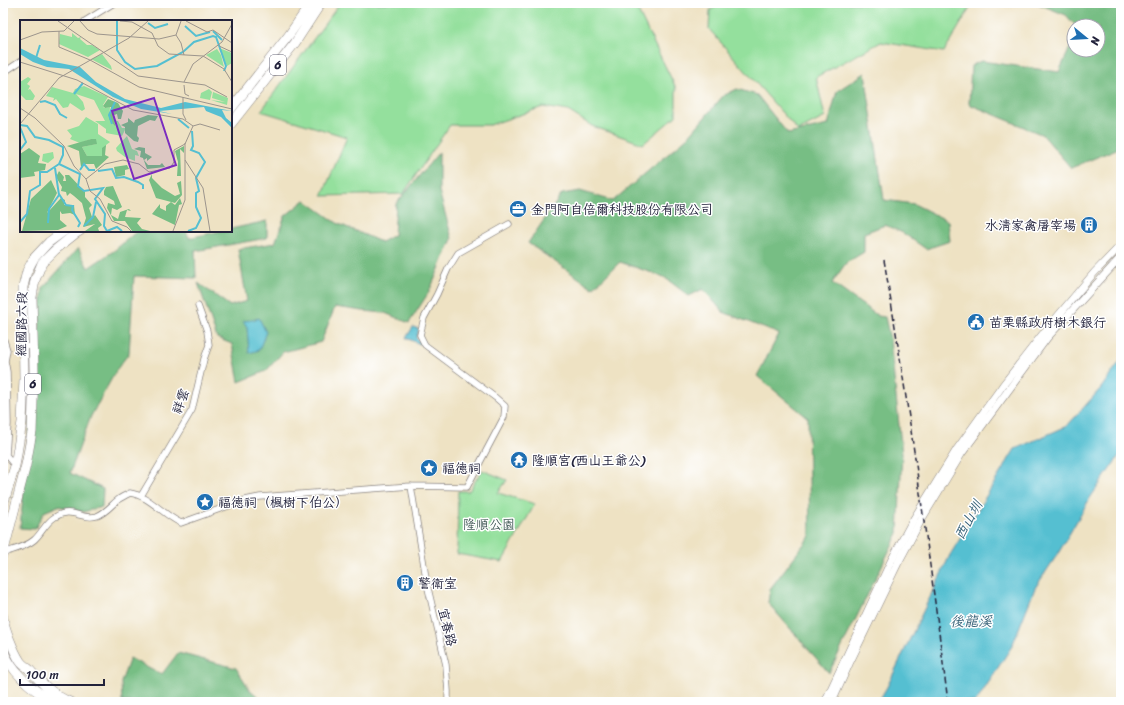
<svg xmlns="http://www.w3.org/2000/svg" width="1124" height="705" viewBox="0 0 1124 705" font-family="Sriracha,'LXGW WenKai TC',sans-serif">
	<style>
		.green { fill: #94e09d; stroke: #5b816c }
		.forest { fill: #77be84; stroke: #4c7060 }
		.water { fill: #55bfd1; stroke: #3c7086 }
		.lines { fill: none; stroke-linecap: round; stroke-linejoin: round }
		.minor-casing { stroke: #88827f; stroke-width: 7 }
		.tertiary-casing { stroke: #88827f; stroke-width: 8 }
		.primary-casing { stroke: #88827f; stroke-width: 10 }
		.minor { stroke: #fff; stroke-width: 5.5 }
		.tertiary { stroke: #fff; stroke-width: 7 }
		.primary { stroke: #fff; stroke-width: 9 }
		.rail { stroke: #22223b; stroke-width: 1.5; stroke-dasharray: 6 3; stroke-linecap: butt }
		.labels { text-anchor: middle; stroke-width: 3; stroke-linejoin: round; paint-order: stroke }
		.shield { fill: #fff; stroke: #646476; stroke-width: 1 }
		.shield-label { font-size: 12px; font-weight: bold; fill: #22223b }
		.poi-label { font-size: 13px; fill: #22223b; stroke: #fff; text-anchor: start }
		.street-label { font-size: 13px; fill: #22223b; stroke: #fff }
		.park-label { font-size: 13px; fill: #445b58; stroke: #fff }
		.water-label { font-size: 14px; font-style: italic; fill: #366177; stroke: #fff }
		.inset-river { fill: none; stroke: #55bfd1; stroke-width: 2 }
		.inset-road { fill: none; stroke: #9c958d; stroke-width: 1 }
		.view { fill: #7b2cbf; fill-opacity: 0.15; stroke: #7b2cbf; stroke-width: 2 }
		.inset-edge { fill: none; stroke: #22223b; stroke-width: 2 }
	</style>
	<rect width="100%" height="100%" fill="#fff"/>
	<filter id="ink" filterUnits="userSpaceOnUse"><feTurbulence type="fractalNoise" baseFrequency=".025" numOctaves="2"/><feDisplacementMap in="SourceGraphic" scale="8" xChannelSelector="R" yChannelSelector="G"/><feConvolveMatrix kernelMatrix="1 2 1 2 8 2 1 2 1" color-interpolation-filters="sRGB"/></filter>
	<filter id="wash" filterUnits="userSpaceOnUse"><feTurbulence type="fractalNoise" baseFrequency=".012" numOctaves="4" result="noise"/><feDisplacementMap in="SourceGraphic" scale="16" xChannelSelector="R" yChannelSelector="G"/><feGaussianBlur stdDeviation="0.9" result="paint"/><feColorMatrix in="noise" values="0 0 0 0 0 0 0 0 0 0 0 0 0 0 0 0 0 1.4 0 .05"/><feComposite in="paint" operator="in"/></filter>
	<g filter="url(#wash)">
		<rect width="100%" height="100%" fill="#eee2c3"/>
		<path class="green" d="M 340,3 L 634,3 L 676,88 L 676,116 L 643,144 L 592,126 L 568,111 L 543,107 L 490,125 L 450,125 L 403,194 L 322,196 L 347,137 L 261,111 Z
			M 723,3 L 973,3 L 944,52 L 881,42 L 816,77 L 825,117 L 798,131 L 709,29 L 710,10 Z
			M 482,470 L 507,480 L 498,493 L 535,504 L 502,562 L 457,554 L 458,491 L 469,491 Z"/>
		<path class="forest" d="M 1036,3 L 1121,3 L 1121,147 L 1071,168 L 1043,135 L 969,104 L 971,66 L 981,61 L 1059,72 L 1074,39 L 1074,50 L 1098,50 L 1098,26 L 1076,26 L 1066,15 Z
			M 865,73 L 884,200 L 914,204 L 948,221 L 950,241 L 926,249 L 903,233 L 885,225 L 864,233 L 864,252 L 846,263 L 832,283 L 878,316 L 885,317 L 890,339 L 902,454 L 898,533 L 829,673 L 768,603 L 770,589 L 810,536 L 808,418 L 757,376 L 779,334 L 723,312 L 703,289 L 689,296 L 664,277 L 620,262 L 593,288 L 528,243 L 562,194 L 580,191 L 613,201 L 688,137 L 723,96 L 737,89 L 757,95 L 788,134 L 828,125 L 837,91 Z
			M 439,152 L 439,191 L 452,239 L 429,292 L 409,323 L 385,313 L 363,311 L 335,307 L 321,342 L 283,352 L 266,371 L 239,382 L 232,344 L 217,338 L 198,283 L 230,306 L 247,301 L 238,249 L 275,243 L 285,216 L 305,200 L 337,223 L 381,242 L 394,235 L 396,204 Z
			M 267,221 L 267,238 L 195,251 L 196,278 L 134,276 L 129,353 L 117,369 L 91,416 L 70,473 L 103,489 L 102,507 L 83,512 L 58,506 L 44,512 L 35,529 L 20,528 L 43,288 L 78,248 L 88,268 L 115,250 L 137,231 L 186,231 L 189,238 L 220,231 L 231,231 L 231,229 Z
			M 178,653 L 236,668 L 250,690 L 265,702 L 122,702 L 121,682 L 130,658 L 152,670 L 162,674 Z"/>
		<path class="water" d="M 259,318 L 266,332 L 259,350 L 249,353 L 247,327 L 243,321 L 251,320 Z
			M 413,327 L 419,329 L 416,338 L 420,342 L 420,344 L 406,338 Z
			M 1121,360 L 1121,453 L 1090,498 L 1059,552 L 1035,588 L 1012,646 L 976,702 L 878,702 L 887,687 L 950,555 L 1015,449 L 1067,426 L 1101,388 Z"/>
	</g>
	<g filter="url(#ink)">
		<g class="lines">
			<defs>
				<path id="minor" d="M 85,21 L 114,3
					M 3,73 L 21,61
					M 3,337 L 7,350 L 5,361 L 7,372 L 8,424 L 6,455 L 15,466
					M 411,486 L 427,584 L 446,665 L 448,691 L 448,702
					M 141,496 L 192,410 L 204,359 L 209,345 L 207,331 L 198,306
					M 3,553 C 13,550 26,547 34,540 C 42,533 46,522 55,517 C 72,506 81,521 97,516 C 107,512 111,505 119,499 C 122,497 126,495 130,493 C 150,496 163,515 181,523 L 245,500 L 260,497 L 411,486 L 467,487 L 504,417 L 505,406 L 496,398 L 425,345 L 420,335 L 424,318 L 437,294 L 448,269 L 458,253 L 509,224"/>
				<path id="tertiary" d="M 825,702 L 891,561 L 913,520 L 957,449 L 1003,385 L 1042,335 L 1094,273 L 1121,245
					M 832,702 L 849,664 L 898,563 L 920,522 L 962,453 L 1047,338 L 1121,257"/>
				<path id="primary" d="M 231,109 L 289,35 L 311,3
					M 231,124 L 295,43 L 321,3
					M 3,505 L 15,466 L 22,422 L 24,379 L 23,311 L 23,287 L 27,271 L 34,258 L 49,242 L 64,231
					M 3,554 L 26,465 L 32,432 L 34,370 L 32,297 L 35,280 L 42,263 L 55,250 L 75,234 L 80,231
					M 3,617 C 4,627 14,652 20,661 C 22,664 26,667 29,669 C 41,683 54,696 70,702
					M 3,650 C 12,673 33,690 53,702"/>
			</defs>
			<use href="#minor" class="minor-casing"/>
			<use href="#tertiary" class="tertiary-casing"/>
			<use href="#primary" class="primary-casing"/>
			<use href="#minor" class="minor"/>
			<use href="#tertiary" class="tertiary"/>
			<use href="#primary" class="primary"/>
			<path class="rail" d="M 884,260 C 909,407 929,554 948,702"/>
		</g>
	</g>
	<defs>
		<symbol id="office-disc" viewBox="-11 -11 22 22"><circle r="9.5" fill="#1f6fb2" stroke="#fff"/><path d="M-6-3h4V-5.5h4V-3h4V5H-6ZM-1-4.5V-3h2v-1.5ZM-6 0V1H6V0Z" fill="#fff"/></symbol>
		<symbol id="building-disc" viewBox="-11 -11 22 22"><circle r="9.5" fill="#1f6fb2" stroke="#fff"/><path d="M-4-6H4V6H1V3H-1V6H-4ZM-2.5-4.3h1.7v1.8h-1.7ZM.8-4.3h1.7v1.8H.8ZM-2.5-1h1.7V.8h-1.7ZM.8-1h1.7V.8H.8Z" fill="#fff"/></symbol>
		<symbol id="civic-disc" viewBox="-11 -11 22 22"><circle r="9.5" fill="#1f6fb2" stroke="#fff"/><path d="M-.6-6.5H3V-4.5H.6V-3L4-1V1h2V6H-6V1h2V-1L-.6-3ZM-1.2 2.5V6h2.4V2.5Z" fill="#fff"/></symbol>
		<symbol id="temple-disc" viewBox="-11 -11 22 22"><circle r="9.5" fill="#1f6fb2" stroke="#fff"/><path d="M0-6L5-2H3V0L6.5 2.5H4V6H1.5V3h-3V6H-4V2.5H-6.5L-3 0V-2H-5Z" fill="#fff"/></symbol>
		<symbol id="sight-disc" viewBox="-11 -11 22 22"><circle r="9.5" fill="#1f6fb2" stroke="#fff"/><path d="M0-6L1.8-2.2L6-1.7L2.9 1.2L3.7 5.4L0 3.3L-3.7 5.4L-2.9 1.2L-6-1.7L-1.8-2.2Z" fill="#fff"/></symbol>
	</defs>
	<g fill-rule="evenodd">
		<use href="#office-disc" x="508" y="199" width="20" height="20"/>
		<use href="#building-disc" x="1079" y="215" width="20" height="20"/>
		<use href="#civic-disc" x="966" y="312" width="20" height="20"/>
		<use href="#temple-disc" x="509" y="450" width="20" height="20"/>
		<use href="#sight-disc" x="419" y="458" width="20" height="20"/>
		<use href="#sight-disc" x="195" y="492" width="20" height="20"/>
		<use href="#building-disc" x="395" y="573" width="20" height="20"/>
	</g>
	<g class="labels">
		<g class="shield">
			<rect x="270" y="55" width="16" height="20" rx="3"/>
			<rect x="25" y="374" width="16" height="20" rx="3"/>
		</g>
		<g class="shield-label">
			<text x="278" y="69">6</text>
			<text x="33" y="388">6</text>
		</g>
		<g class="poi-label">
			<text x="531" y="214">金門阿自倍爾科技股份有限公司</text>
			<text x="1076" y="230" text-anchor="end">水清家禽屠宰場</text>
			<text x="989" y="327">苗栗縣政府樹木銀行</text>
			<text x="532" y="465">隆順宮(西山王爺公)</text>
			<text x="442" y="473">福德祠</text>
			<text x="218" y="507">福德祠（楓樹下伯公）</text>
			<text x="418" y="588">警衛室</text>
		</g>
		<g class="street-label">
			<text transform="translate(21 324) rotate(-89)" y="5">經國路六段</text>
			<text transform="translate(180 401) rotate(-70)" y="5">祥雲</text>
			<text transform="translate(448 627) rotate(76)" y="5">宜春路</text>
		</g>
		<g class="park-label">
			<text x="489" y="529">隆順公園</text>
		</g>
		<g class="water-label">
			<text transform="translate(968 520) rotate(-61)" y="5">西山圳</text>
			<text x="971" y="626">後龍溪</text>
		</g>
	</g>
	<g transform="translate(20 20)">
		<rect width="212" height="212" fill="#eee2c3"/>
		<path d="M 52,13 L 58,18 L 61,17 L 60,19 L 67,25 L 72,25 L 80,30 L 68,37 L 39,24 L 40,14 L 52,17 ZM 199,28 L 212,33 L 212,43 L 207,46 ZM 197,29 L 201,35 L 204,47 L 186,35 ZM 82,34 L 91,46 L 92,50 L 71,39 ZM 8,57 L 11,59 L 7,64 L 10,66 L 8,70 L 10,69 L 15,76 L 13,80 L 6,80 L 0,74 L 0,62 ZM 64,66 L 88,77 L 83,85 L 84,88 L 90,87 L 89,99 L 98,101 L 102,108 L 106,108 L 102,116 L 86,113 L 86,109 L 75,101 L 85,101 L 74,80 L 56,74 L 63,82 L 65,89 L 62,91 L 50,83 L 48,87 L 43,88 L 36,79 L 33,81 L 34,78 L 26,76 L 32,67 L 53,73 L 55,69 ZM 189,69 L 192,72 L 190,80 L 180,78 L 181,73 ZM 193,72 L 208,78 L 207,85 L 191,80 L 205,82 L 192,78 ZM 66,97 L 78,104 L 78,114 L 90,122 L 86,125 L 82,136 L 78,138 L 67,136 L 62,127 L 76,124 L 71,119 L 60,123 L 50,119 L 52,116 L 47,110 L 59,106 ZM 107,116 L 112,129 L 117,131 L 119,136 L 115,135 L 115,141 L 105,137 L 97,131 L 96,128 ZM 33,132 L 34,138 L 28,143 L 22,141 L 23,134 Z" fill="#94e09d"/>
		<path d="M 88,79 L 98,83 L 103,91 L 101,99 L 98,99 L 97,94 L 94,95 L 95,106 L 89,99 L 91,87 L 85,88 L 83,86 ZM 128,95 L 138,96 L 135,101 L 130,100 L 118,106 L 117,116 L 119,118 L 118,122 L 114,121 L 105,113 L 105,107 L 101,105 L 108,102 L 108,98 L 114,103 L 115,100 ZM 71,119 L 76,119 L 77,124 L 62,127 L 67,136 L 82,136 L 82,128 L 86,125 L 85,135 L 89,137 L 76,149 L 74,144 L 64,144 L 61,147 L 59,131 L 47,126 ZM 164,126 L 164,133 L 160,129 L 161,156 L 157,156 L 158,142 L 155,131 ZM 119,127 L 125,128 L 125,133 L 132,137 L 127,141 L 127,138 L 124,140 L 128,145 L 140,145 L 142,143 L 145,147 L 127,149 L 123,138 L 120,137 L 121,131 L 114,129 ZM 9,128 L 20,136 L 18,143 L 26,144 L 25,150 L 14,152 L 15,156 L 0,158 L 0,134 ZM 107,145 L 109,149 L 105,150 L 105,155 L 96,157 L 94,147 ZM 39,151 L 44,157 L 43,161 L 46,161 L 45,155 L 49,155 L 65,172 L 65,177 L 72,185 L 69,188 L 72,197 L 67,203 L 75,195 L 82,205 L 78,208 L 79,211 L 65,211 L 75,204 L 63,207 L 66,198 L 62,183 L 54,176 L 50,173 L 47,176 L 46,172 L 41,171 L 42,167 L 36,157 ZM 132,154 L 132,158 L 142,168 L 155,176 L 160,174 L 157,163 L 161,161 L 162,175 L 155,183 L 136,178 L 129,160 ZM 31,160 L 37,173 L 27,193 L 41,178 L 45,180 L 44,185 L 54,185 L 55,195 L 50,193 L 42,194 L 40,191 L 40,200 L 47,206 L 38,210 L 2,211 L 11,179 ZM 93,166 L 102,187 L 97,190 L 92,188 L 91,195 L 98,199 L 100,192 L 109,189 L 111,191 L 107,190 L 105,197 L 121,198 L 117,203 L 122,209 L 130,211 L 112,211 L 105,201 L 94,201 L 87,188 L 88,183 L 95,185 L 94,181 L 84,175 L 84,171 L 86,167 ZM 160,178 L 162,184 L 159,185 L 155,205 L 132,194 L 140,184 L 140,188 L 146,191 L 146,186 L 151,182 L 155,185 Z" fill="#77be84"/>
		<path d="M 0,28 L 24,40 L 60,47 L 76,62 L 105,79 L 141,88 L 165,82 L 212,91 L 202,90 L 206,98 L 212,103 L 212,108 L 201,97 L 186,91 L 184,87 L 139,91 L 152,94 L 121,89 L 93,77 L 49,49 L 27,47 L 13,42 L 0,34 Z" fill="#55bfd1"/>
		<path class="inset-river" d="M 97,1 L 97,30 L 105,42 L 115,49 L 137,46 L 163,32 L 174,22 L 193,16 L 196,17 L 202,34 L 206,46 L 204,51M 128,3 L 135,8 L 148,4M 165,6 L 176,16 L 190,12M 193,11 L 202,20M 16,38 L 20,25M 54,74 L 63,63M 20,82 L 25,81 L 35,85 L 40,94 L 47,98M 158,99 L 169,108M 92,104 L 89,95 L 95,82M 0,105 L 7,106 L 15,117 L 29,120 L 43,127 L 43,135 L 39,144 L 60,154 L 58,166 L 64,171 L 83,168 L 75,179 L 85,194 L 84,206 L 87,211 L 97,207 L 102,211M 172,111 L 173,126 L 171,130 L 179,133 L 185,142 L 176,158 L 179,171 L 176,173 L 176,187 L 181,198 L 178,204M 0,130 L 6,122 L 0,107M 60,150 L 64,144 L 69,150 L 75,150M 78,151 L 92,149 L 96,158 L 104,157 L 118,162 L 123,165 L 123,169M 39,174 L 46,185 L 53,186 L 52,190 L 60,203 L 58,207M 0,202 L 7,194 L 10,171 L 20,165 L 20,152 L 27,152 L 39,144M 28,203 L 29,189 L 39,175 L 35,148M 64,206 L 73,197 L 76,182M 168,211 L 176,208 L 178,204"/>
		<path class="inset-road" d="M 38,1 L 118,56 L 185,65 L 207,77M 60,1 L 68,10 L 77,14 L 139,19 L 156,15 L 161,1M 100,1 L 112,2 L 132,13 L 138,26 L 149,34 L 183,36 L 204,49 L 212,62M 166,1 L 187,12 L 193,10 L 212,23M 39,11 L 39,27 L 70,40 L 119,67 L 212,89M 156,15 L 161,23 L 164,35M 0,20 L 22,12 L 44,11 L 54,1M 199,26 L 212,32M 0,42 L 57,60 L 113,90 L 163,99 L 173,106M 164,62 L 173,44 L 202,22 L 212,4M 164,65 L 165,74 L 169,76M 163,77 L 163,94 L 166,100M 0,88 L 15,98 L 44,126 L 54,146 L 66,159M 0,104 L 39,58 L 109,18 L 128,1M 165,140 L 183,168 L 190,211M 66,159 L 70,171 L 80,179 L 92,201 L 107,207 L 111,211M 66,159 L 85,144 L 103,140 L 119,144 L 129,152 L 150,148 L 154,142 L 154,130 L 165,124 L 173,106 L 180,104 L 200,110M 153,211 L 165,180 L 165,123"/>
		<path class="view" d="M 134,78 L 156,145 L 114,159 L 92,91 Z"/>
		<rect width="212" height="212" class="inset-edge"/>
	</g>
	<rect width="1124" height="705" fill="none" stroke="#fff" stroke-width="16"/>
	<g transform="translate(1086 38) rotate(108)"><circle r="19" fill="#ffffff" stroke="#a7a7b1"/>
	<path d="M0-3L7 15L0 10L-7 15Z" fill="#1f6fb2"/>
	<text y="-6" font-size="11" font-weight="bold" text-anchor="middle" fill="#22223b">N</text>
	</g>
	<path d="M20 679v6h84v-6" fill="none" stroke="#22223b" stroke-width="2"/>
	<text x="26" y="679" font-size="12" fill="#22223b" stroke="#ffffff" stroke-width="3" paint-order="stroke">100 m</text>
</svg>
